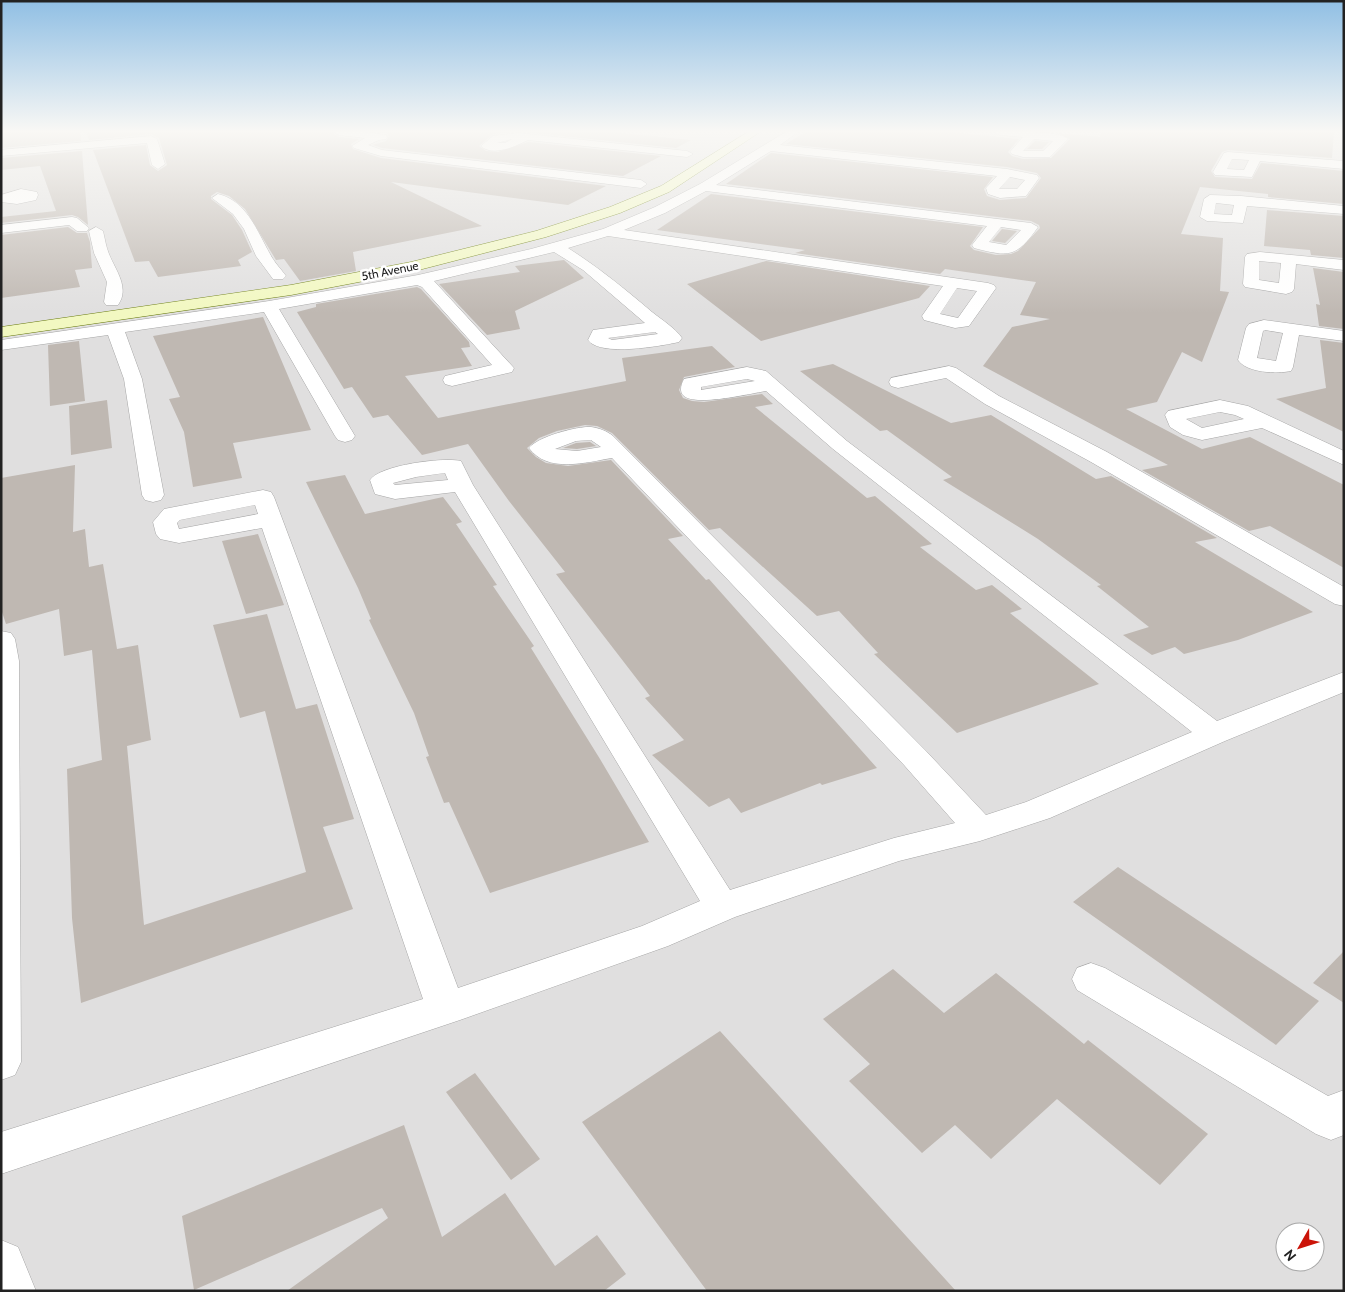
<svg xmlns="http://www.w3.org/2000/svg" width="1345" height="1292" viewBox="0 0 1345 1292" font-family="Cabin,sans-serif">
	<style>
		.residential { fill: #e0dfdf; fill-rule: evenodd }
		.building { fill: #bfb8b2 }
		.lines { fill: none; stroke-linecap: round; stroke-linejoin: round }
		.street-casing { stroke: #a6a6a6; stroke-width: 1 }
		.secondary-casing { stroke: #66780a; stroke-width: 1 }
		.street { fill: #fff; fill-rule: evenodd }
		.secondary { fill: #f2f8c1; fill-rule: evenodd }
		.labels { text-anchor: middle; stroke-width: 5; stroke-linejoin: round; paint-order: stroke }
		.far-street-label { font-size: 12px; fill: #222; stroke: #fff }
	</style>
	<rect width="100%" height="100%" fill="#f2efe9"/>
	<path class="residential" d="M 1,132 L 1344,132 L 1344,1291 L 1,1291 ZM 1285,1232 L 1315,1232 L 1315,1262 L 1285,1262 Z"/>
	<path class="building" d="M 1,132 L 80,132 L 81,141 L 1,148 Z
		M 86,132 L 332,132 L 339,137 L 359,139 L 351,144 L 353,149 L 381,158 L 606,186 L 568,205 L 391,182 L 482,226 L 353,252 L 356,271 L 300,281 L 284,259 L 276,260 L 245,209 L 229,196 L 217,192 L 211,196 L 211,199 L 232,215 L 242,230 L 252,252 L 238,260 L 241,266 L 158,277 L 149,261 L 135,262 L 93,150 L 146,145 L 150,165 L 158,171 L 167,165 L 159,138 L 151,134 L 89,140 Z
		M 377,132 L 512,132 L 493,134 L 479,146 L 486,151 L 498,152 L 528,142 L 661,156 L 623,176 L 382,148 L 373,145 L 386,141 L 389,136 L 386,133 Z
		M 524,132 L 612,132 L 691,140 L 676,148 Z
		M 805,132 L 951,132 L 1019,139 L 1008,152 L 1012,156 L 1023,159 L 1051,158 L 1070,139 L 1057,133 L 1100,137 L 1101,132 L 1334,132 L 1332,158 L 1228,150 L 1222,152 L 1211,171 L 1215,177 L 1252,179 L 1261,163 L 1344,171 L 1344,204 L 1268,197 L 1268,194 L 1200,187 L 1181,234 L 1223,238 L 1220,291 L 1229,292 L 1202,362 L 1182,352 L 1157,402 L 1126,409 L 1202,449 L 1250,437 L 1344,485 L 1344,568 L 1270,526 L 1249,531 L 1142,470 L 1168,465 L 983,366 L 1012,327 L 1050,319 L 1020,315 L 1036,282 L 945,269 L 940,274 L 795,253 L 805,250 L 657,230 L 711,194 L 983,227 L 970,246 L 974,250 L 996,255 L 1011,254 L 1018,251 L 1040,228 L 1039,225 L 1031,221 L 726,184 L 771,153 L 993,177 L 984,189 L 987,196 L 1000,200 L 1026,198 L 1041,178 L 1037,173 L 1007,167 L 786,144 Z
		M 1035,141 L 1049,142 L 1042,149 L 1027,149 Z
		M 82,151 L 88,225 L 78,217 L 72,215 L 1,223 L 1,217 L 56,211 L 40,166 L 1,170 L 1,158 Z
		M 1267,210 L 1344,216 L 1344,258 L 1311,255 L 1310,250 L 1264,246 Z
		M 68,227 L 77,233 L 87,233 L 90,242 L 92,268 L 75,270 L 80,287 L 1,298 L 1,235 Z
		M 1002,229 L 1017,231 L 1005,243 L 992,241 Z
		M 564,260 L 584,278 L 515,311 L 520,329 L 487,335 L 439,284 L 520,272 L 515,266 Z
		M 766,261 L 930,286 L 919,298 L 761,341 L 687,284 Z
		M 1313,268 L 1344,272 L 1344,329 L 1319,326 L 1316,304 L 1320,305 Z
		M 417,287 L 421,289 L 469,342 L 470,347 L 461,348 L 472,366 L 405,376 L 438,418 L 626,381 L 622,358 L 712,346 L 735,367 L 684,377 L 679,390 L 683,398 L 692,401 L 704,402 L 762,394 L 773,404 L 755,407 L 867,498 L 875,496 L 932,544 L 920,547 L 976,590 L 992,585 L 1022,609 L 1010,613 L 1099,684 L 957,733 L 874,654 L 878,653 L 839,611 L 817,616 L 720,528 L 709,530 L 612,433 L 597,426 L 585,425 L 557,431 L 539,438 L 527,448 L 536,457 L 546,463 L 568,466 L 611,460 L 683,536 L 668,539 L 706,580 L 709,579 L 877,768 L 822,785 L 820,783 L 741,813 L 729,798 L 709,807 L 652,755 L 684,740 L 645,698 L 650,696 L 556,574 L 565,572 L 509,501 L 468,444 L 422,455 L 388,415 L 373,418 L 352,387 L 344,389 L 297,312 L 316,307 L 316,304 Z
		M 263,317 L 311,430 L 233,443 L 242,478 L 193,487 L 184,432 L 169,399 L 180,397 L 153,336 Z
		M 1320,340 L 1344,343 L 1344,432 L 1276,399 L 1326,388 Z
		M 79,341 L 85,401 L 50,406 L 48,345 Z
		M 833,364 L 951,423 L 991,415 L 1096,479 L 1111,476 L 1217,538 L 1195,542 L 1313,612 L 1238,640 L 1184,654 L 1175,647 L 1152,655 L 1123,635 L 1149,627 L 1097,586 L 1101,585 L 1038,539 L 943,480 L 952,477 L 887,430 L 880,431 L 800,371 Z
		M 107,400 L 112,448 L 71,455 L 69,406 Z
		M 590,442 L 596,446 L 577,449 L 563,448 L 576,443 Z
		M 75,465 L 73,532 L 85,529 L 89,567 L 103,564 L 117,649 L 138,645 L 151,740 L 127,746 L 144,925 L 306,872 L 265,711 L 240,718 L 213,625 L 267,614 L 296,709 L 317,704 L 354,819 L 323,827 L 353,909 L 81,1003 L 72,918 L 67,769 L 102,760 L 92,650 L 64,656 L 59,609 L 6,624 L 1,609 L 1,478 Z
		M 345,475 L 365,514 L 443,497 L 462,522 L 456,524 L 497,585 L 493,586 L 534,646 L 531,648 L 600,759 L 649,842 L 490,893 L 449,802 L 444,803 L 426,757 L 429,756 L 414,713 L 369,620 L 371,619 L 358,588 L 306,482 Z
		M 258,534 L 284,605 L 246,614 L 222,541 Z
		M 1118,867 L 1319,1001 L 1276,1045 L 1073,902 Z
		M 1344,951 L 1344,1003 L 1313,983 Z
		M 893,969 L 944,1013 L 996,973 L 1084,1044 L 1088,1040 L 1208,1134 L 1160,1185 L 1057,1099 L 991,1159 L 955,1125 L 922,1153 L 849,1081 L 870,1064 L 823,1019 Z
		M 720,1031 L 956,1291 L 707,1291 L 582,1122 Z
		M 475,1073 L 540,1159 L 511,1180 L 446,1092 Z
		M 404,1125 L 442,1237 L 505,1193 L 555,1266 L 597,1235 L 626,1274 L 604,1291 L 287,1291 L 388,1218 L 382,1208 L 194,1290 L 182,1216 Z"/>
	<g class="lines">
		<defs>
			<path id="street" d="M 334,132 L 365,132 L 386,135 L 387,137 L 386,139 L 379,140 L 368,145 L 382,150 L 641,180 L 647,184 L 641,188 L 381,156 L 354,148 L 352,146 L 365,138 L 339,135 Z
				M 786,132 L 798,132 L 780,145 L 1007,169 L 1037,175 L 1039,178 L 1026,196 L 1000,198 L 988,194 L 986,188 L 997,176 L 771,151 L 716,185 L 1031,223 L 1038,227 C 1016,258 1009,257 974,248 L 972,245 L 987,226 L 706,191 L 665,213 L 624,230 L 988,283 L 994,285 L 996,288 L 969,326 L 955,328 L 924,320 L 922,316 L 943,286 L 608,236 L 568,248 C 598,267 625,289 652,312 C 662,320 675,328 682,338 L 679,342 C 661,346 600,357 588,340 L 593,330 L 645,323 L 583,270 L 554,252 L 434,281 L 514,368 L 512,372 L 452,386 L 445,384 L 443,380 L 445,376 L 492,365 L 422,287 L 417,285 L 279,309 L 355,436 L 352,440 L 345,442 L 338,440 L 335,436 L 264,312 L 125,332 L 142,379 L 164,495 L 161,500 L 153,502 L 145,500 L 142,495 L 124,379 L 108,335 L 1,350 L 1,340 L 269,301 L 418,275 L 531,249 L 603,229 L 655,207 L 700,184 ZM 1010,177 L 1025,180 L 1017,189 L 999,189 ZM 1001,227 L 1021,230 L 1006,245 L 989,242 ZM 957,288 L 977,291 L 958,318 L 940,314 ZM 655,332 L 658,334 L 612,340 L 608,338 Z
				M 995,132 C 1010,132 1058,130 1068,139 L 1050,157 L 1023,157 L 1012,154 L 1010,152 L 1023,137 L 1000,135 ZM 1034,139 L 1053,141 L 1043,151 L 1023,151 Z
				M 518,133 L 687,151 L 693,154 L 687,157 L 528,140 C 516,146 493,157 481,146 L 493,136 ZM 512,139 L 505,143 L 497,143 Z
				M 151,136 L 157,139 L 165,164 L 158,169 L 152,165 L 147,143 L 1,156 L 1,150 Z
				M 1228,152 L 1344,161 L 1344,169 L 1260,161 L 1252,177 L 1215,175 L 1213,172 L 1224,153 ZM 1232,159 L 1249,160 L 1244,170 L 1227,169 Z
				M 21,189 L 37,192 L 38,195 L 36,200 L 17,204 L 1,202 L 1,195 Z
				M 218,194 C 247,201 257,231 270,254 C 274,262 281,269 286,276 L 283,279 L 273,279 L 256,256 L 244,229 L 233,214 L 212,198 Z
				M 1210,195 L 1241,196 L 1344,206 L 1344,214 L 1247,206 L 1243,223 L 1207,221 L 1200,217 L 1204,199 ZM 1216,203 L 1234,205 L 1232,215 L 1214,214 Z
				M 72,217 L 77,218 L 89,228 L 87,231 L 77,231 L 69,225 L 1,233 L 1,225 Z
				M 96,227 L 103,231 C 105,239 106,247 109,254 C 116,271 130,288 118,305 L 106,305 L 104,302 L 107,282 L 94,253 L 89,231 Z
				M 1260,252 L 1344,260 L 1344,270 L 1296,264 L 1294,289 L 1292,292 L 1286,294 L 1245,287 L 1243,284 L 1245,257 L 1247,254 ZM 1259,261 L 1281,263 L 1279,283 L 1259,280 Z
				M 1264,320 L 1344,331 L 1344,341 L 1299,335 L 1293,367 L 1291,371 C 1277,374 1247,373 1238,360 L 1246,328 L 1249,324 ZM 1265,330 L 1283,333 L 1276,361 L 1257,358 L 1263,331 Z
				M 949,366 L 956,368 L 999,396 L 1107,452 L 1344,587 L 1344,606 L 1335,604 L 1091,462 L 985,404 L 946,378 L 898,388 L 891,386 L 889,382 L 891,378 Z
				M 747,367 L 766,371 L 847,441 L 1217,721 L 1344,672 L 1344,692 L 1225,741 L 1050,818 L 980,841 L 899,861 L 735,917 L 668,946 L 460,1020 L 1,1174 L 1,1132 L 423,999 L 262,528 L 179,543 L 160,539 L 156,534 L 153,522 L 164,509 L 263,490 L 271,492 L 274,497 L 458,988 L 642,926 L 700,901 L 455,492 L 395,499 L 375,494 L 370,480 C 380,465 443,457 461,461 L 473,485 L 730,890 L 894,838 L 955,823 L 904,765 L 612,458 C 587,462 548,474 529,448 C 537,437 577,426 591,427 C 599,428 607,431 613,436 L 926,751 L 986,815 L 1026,802 L 1192,732 L 833,449 L 766,391 C 752,393 681,411 681,390 C 681,385 682,383 684,379 ZM 747,379 L 755,381 L 701,390 L 701,387 ZM 591,440 L 601,447 L 577,451 L 555,449 L 576,441 ZM 445,473 L 448,480 L 395,485 L 393,483 L 416,477 ZM 255,505 L 258,514 L 179,529 L 177,523 L 180,520 Z
				M 1220,400 L 1248,406 L 1344,451 L 1344,465 L 1262,428 L 1202,440 L 1183,435 L 1170,427 L 1165,415 L 1168,411 ZM 1220,412 L 1235,415 L 1244,419 L 1202,428 L 1186,419 Z
				M 1,631 L 11,633 L 15,639 L 19,661 L 21,1062 L 15,1075 L 1,1080 Z
				M 1091,963 L 1105,968 L 1328,1096 L 1344,1090 L 1344,1135 L 1331,1140 L 1316,1134 L 1077,990 L 1072,979 L 1077,968 Z
				M 1,1240 L 18,1247 L 36,1291 L 1,1291 Z"/>
			<path id="secondary" d="M 748,132 L 760,132 L 669,192 L 620,213 L 546,237 L 411,272 L 291,295 L 1,337 L 1,327 L 291,285 L 411,262 L 536,231 L 610,207 L 661,186 Z"/>
		</defs>
		<use href="#street" class="street-casing"/>
		<use href="#secondary" class="secondary-casing"/>
		<use href="#street" class="street"/>
		<use href="#secondary" class="secondary"/>
	</g>
	<linearGradient id="sky" x2="0" y2="1"><stop stop-color="#90bfe4"/><stop offset="0.42" stop-color="#f9f8f5"/><stop offset="1" stop-color="#f9f8f5" stop-opacity="0"/></linearGradient>
	<rect width="1345" height="313" fill="url(#sky)"/>
	<g class="labels">
		<g class="far-street-label">
			<text transform="translate(390 271) rotate(-11)" y="4">5th Avenue</text>
		</g>
	</g>
	<rect width="1345" height="1292" fill="none" stroke="#222222" stroke-width="5"/>
	<g transform="translate(1300 1247) rotate(231)"><circle r="24" fill="#ffffff" stroke="#a7a7a7"/>
	<path d="M0-4L9 19L0 12L-9 19Z" fill="#cb1409"/>
	<text y="-8" font-size="14" font-weight="bold" text-anchor="middle" fill="#222222">N</text>
	</g>
</svg>
